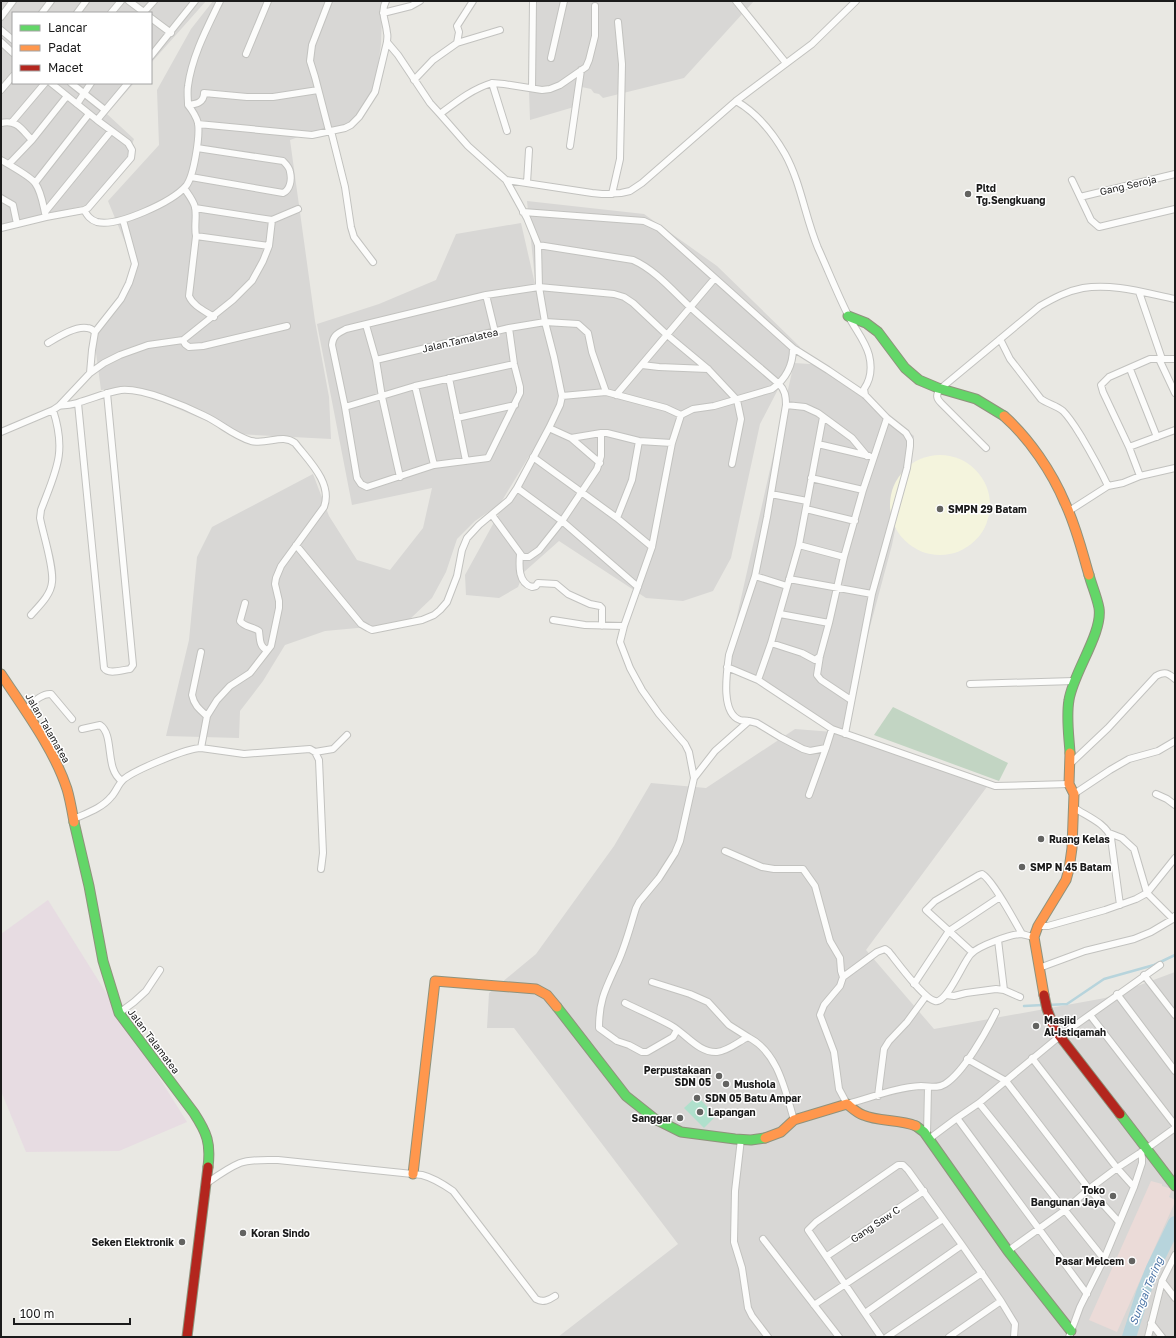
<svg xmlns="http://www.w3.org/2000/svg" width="1176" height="1338" viewBox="0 0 1176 1338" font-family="'Golos Text',sans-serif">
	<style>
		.residential { fill: #d8d7d5 }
		.commercial { fill: #ebdbd8 }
		.industrial { fill: #e7dce2 }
		.education { fill: #f4f4dd }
		.religious { fill: #d7d7d5 }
		.cemetery { fill: #c2d5c3 }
		.pitch { fill: #afe0cc }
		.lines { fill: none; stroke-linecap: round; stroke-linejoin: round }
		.stream { stroke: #b7d4dc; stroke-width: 2.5 }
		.river { stroke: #b7d4dc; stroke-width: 14 }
		.street-casing { stroke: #c2c2bf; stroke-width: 8 }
		.fast-casing { stroke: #8f927c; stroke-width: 11 }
		.slow-casing { stroke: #8f927c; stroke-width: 11 }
		.jam-casing { stroke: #8f927c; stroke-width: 11 }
		.street { stroke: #fcfcfb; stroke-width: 6 }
		.fast { stroke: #63d668; stroke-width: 9 }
		.slow { stroke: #ff974d; stroke-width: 9 }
		.jam { stroke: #b3261e; stroke-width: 9 }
		.poi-dot { fill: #636361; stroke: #fff; stroke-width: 1.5 }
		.labels { text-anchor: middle; stroke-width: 3; stroke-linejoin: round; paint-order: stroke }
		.street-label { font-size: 10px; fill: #1b1b1b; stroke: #fff }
		.poi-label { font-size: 10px; font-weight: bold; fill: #1b1b1b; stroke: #fff; text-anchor: start }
		.water-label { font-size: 11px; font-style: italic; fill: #4b75a7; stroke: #fff }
	</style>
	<rect width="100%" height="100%" fill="#e9e8e3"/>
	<path class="residential" d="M 1,1 L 206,1 L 151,63 L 151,13 L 13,13 L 13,83 L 134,83 L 107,114 L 134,139 L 126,159 L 91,204 L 1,225 Z
		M 213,1 L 385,1 L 382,14 L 381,44 L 374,95 L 351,124 L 311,132 L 290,140 L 315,321 L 329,397 L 331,439 L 237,434 L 127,387 L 101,390 L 94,338 L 136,269 L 108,201 L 159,145 L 157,90 L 191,29 Z
		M 531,1 L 754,1 L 684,78 L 603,98 L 599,94 L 594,93 L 591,89 L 577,86 L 574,107 L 530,120 L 529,91 Z
		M 527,201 L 644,214 L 717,266 L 800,347 L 760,424 L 731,558 L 713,591 L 683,601 L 646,598 L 559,541 L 524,572 L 518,587 L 499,598 L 466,595 L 465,575 L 542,435 L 500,504 L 475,521 L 457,539 L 446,572 L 432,598 L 410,619 L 390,625 L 325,631 L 285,645 L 263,681 L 240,711 L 239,738 L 166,736 L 189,640 L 197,557 L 212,527 L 313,474 L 329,516 L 357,560 L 390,570 L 423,528 L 432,488 L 352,505 L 317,324 L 379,304 L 436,280 L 456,234 L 521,223 L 540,306 L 535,280 Z
		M 794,363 L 825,365 L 914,436 L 892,545 L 842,731 L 726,665 Z
		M 795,729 L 833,732 L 989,784 L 866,950 L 934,1029 L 1105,998 L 1175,972 L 1175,1337 L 558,1337 L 678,1244 L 514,1028 L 487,1028 L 489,993 L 536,954 L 614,846 L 651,783 L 706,788 Z"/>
	<path class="commercial" d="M 1151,1181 L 1162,1184 L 1162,1186 L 1172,1189 L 1169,1197 L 1175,1200 L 1175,1202 L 1117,1332 L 1089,1320 Z"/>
	<path class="industrial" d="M 48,900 L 187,1122 L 119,1151 L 26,1152 L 1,1091 L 1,934 Z"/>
	<path class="education" d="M890 505a50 50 0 1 1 100 0a50 50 0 1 1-100 0Z"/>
	<path class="religious" d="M 726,1076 L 734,1084 L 725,1092 L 718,1084 Z"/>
	<path class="cemetery" d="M 893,707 L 1008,763 L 999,781 L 874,735 Z"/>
	<path class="pitch" d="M 697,1096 L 716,1116 L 704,1128 L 684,1108 Z"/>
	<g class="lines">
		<path class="stream" d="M 1048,1005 L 1067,1004 L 1104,979 L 1154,965 L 1175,955
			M 1024,1006 L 1043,1005"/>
		<path class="river" d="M 1129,1337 L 1143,1293 L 1153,1268 L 1175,1223"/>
		<defs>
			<path id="street" d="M 129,1 L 145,13
				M 736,1 L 786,63
				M 42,13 L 51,1
				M 77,13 L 86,1
				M 111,13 L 121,1
				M 143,13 L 154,1
				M 383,13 L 411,6 L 420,1
				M 1,17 L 13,1
				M 151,18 L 171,33
				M 1,30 L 13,40
				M 1,42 L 13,53
				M 457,43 L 500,30
				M 246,54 L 268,1
				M 151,56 L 195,1
				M 551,58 L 564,1
				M 414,80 L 433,60 L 457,43 L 459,32 L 457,26 L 473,1
				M 71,83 L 105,110
				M 492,83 L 504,84 L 542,90 L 550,89 L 560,85 L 586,67 L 589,60 L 595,36 L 595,6
				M 532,88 L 533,1
				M 1,90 L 13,76
				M 736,101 C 757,113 773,133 785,154 C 801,183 805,217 818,248 C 828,270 837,293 848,315 C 854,328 865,340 869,355 C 872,367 871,379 864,389 L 865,395
				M 77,104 L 91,83
				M 188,105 C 196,104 204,103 204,93 L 247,97 L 273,97 L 318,90
				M 440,114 C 456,102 472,89 492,83 L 507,131
				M 97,120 L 128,83
				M 12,122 L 45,83
				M 1,123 C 17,119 22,130 32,140
				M 198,124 L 312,135 L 345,128 L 351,125 L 359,117 L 375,92 L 387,42
				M 329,131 L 315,77 L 310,61 L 312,45 L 329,1
				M 331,131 L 345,187 L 351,227 L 354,237 L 373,262
				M 570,146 L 581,70
				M 1,160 C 8,164 31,177 35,183 C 41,191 43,204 45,213
				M 9,164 L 32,140 L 67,96
				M 191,177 L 283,193 C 290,190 292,180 290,172 C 290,168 286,164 283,161 L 197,148
				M 506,180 L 592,193 L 602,194 L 621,193 L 630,191 L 642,183 L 736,101 L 812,44 L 856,1
				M 1072,180 L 1091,220 L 1099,227 L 1175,209
				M 35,183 L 89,114
				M 527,183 L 529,150
				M 184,188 C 188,194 193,200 195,207 C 197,216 194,226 196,236 L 189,296 C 193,306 205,311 214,317
				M 612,194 L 620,159 L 622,64 L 618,22
				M 1080,197 L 1175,174
				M 1,198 L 13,205 L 17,224
				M 195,208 L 272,220
				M 84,210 C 87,215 90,220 97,222 C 118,227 172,202 186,186 C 194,176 200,136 198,123 C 196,116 192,110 188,105 C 188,99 187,92 188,86 C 192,56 207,28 220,1
				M 45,212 L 111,131
				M 523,212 L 644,221 L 659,228 L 793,348 L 828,370 L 865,395 L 887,418 L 906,433 L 910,440 L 910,446 L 907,468 L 872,594 L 845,734
				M 1,228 L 46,217 L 84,210 L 88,208 L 131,158 L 132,150 L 128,143 L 97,120 L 51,83
				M 196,236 L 269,246
				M 538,245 L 633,260 C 655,270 671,289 689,306 C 719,333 749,358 779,384 C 785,390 786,396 786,405 L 767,517 L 755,576 L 729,655 C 727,671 720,713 740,720 C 742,721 746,720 749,721
				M 1139,292 L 1162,359
				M 486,295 L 495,332
				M 366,325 L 376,360 L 382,397 L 400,477
				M 509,328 L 514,364 L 520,387 L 520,393 L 488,458 L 434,465 L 367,487 L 361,484 L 357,478 L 345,407 L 332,345 C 333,335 338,333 346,329 L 486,295 L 539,287 L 614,294 L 624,297 L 633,303 L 666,334 L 708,369 L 737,400 L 741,419 L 732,464
				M 1000,339 L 1010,359 L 1041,399 C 1048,404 1056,405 1063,411 C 1070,418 1076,428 1081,436 C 1091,453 1100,469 1108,486
				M 183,340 L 185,344 L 189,347 L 203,346 L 287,326
				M 48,343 C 58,337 75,326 87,328 C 90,328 93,330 95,332
				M 1159,359 L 1175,393
				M 376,360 L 509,328 L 545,322 L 578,324 L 588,333 L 592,352 L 606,392
				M 642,365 L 659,367 L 708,369
				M 1130,369 L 1157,437
				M 90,373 L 92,350 L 95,332 L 121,299 L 129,283 L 135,264 L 123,220
				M 449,378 L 466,461
				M 415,386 L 434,465
				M 616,395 L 715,278
				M 562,396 L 606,392 L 666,408 L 681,415 L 693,409 L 714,406 L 772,389 C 786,379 793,366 793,348
				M 78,403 L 104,668 C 108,675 122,670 130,669 L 133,665 L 107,393
				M 786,405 L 805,407 L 818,413 L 852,438 L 867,456
				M 59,406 C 66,405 73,405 80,402 C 94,398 107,392 121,390 C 143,388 185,406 205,416 C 222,424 232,435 251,441 C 268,445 282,433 295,443 C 308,460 333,483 324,507 L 281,566 L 276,578 L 275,584 L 279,601 L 279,608 L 271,646 L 250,673 L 230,686 L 217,700 L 207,716 L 201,748 C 187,748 135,770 124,779 C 118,784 116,792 111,797 C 102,808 87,813 74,819
				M 345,407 L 415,386 L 514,364
				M 457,418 L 515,405
				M 549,428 L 571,438 L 601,433 L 607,433 L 639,441 L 672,443
				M 1,432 L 53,410 L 59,406 L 90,373 L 104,363 L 120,355 L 148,345 L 183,340 L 233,300 L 252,281 L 263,261 L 269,246 L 272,220 L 298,209
				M 571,438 L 600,463
				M 818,444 L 869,456
				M 1129,447 L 1175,430
				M 986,448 L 941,403 C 936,398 936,395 940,389 L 1040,306 C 1054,298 1067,291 1083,288 C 1113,283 1145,293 1175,299
				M 533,457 L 617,518 L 652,547
				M 1140,476 L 1129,447 L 1103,392 L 1101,385 L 1109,377 L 1150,359 L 1175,359
				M 811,478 L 863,490
				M 517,488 L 562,521 L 638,587
				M 771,494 L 807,501
				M 806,509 L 855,521
				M 1069,511 L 1108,486 L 1123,483 L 1140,476 L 1175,468
				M 492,515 L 522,556 L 524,557 L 529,557 L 539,550 L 562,521 L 597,469 L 601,456 L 601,433
				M 617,518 L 632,480 L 639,441
				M 296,545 L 361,624 L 368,628 L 372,630 L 422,620 L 434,615 L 440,610 L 447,602 L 457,576 L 462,550 L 467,538 L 479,525 L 509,500 L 517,488 L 549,428 L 560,405 L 562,396 L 554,357 L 545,322 L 539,287 L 538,245 L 527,218 L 506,180 L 468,146 L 440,114 L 430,103 L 398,55 L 387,42 C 387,39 388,36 387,33 C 386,21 380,12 386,1
				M 799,545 L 844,557
				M 520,554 C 519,566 518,583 532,587 L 536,586 L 538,583 L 556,584 L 568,594 L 590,604 L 600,606 L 602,608 L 602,626
				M 755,576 L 787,586
				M 789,579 L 872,594
				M 245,603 L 240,621 C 244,627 254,627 259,631 C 260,638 259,647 267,650
				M 780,614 L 829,623
				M 31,615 C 39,606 51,595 52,582 C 54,567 43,534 40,518 L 41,510 C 56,470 67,453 53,410
				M 553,620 L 585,625 L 624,626
				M 771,643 L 802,653 L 815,660 L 820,656
				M 201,652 L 192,695 C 194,705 199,709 207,716
				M 727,667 L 758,680 L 832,729 L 995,786 L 1069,784
				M 758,680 L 771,643 L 799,545 L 823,417
				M 970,684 L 1074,681
				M 851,700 L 821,680 L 817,675 L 820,656 L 829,623 L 844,557 L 863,490 L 887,418
				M 25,710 C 32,704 41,693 51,694 L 72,719
				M 82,729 L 100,725 C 115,735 104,769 122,781
				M 201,748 L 244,754 L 310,749 L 315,752 L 319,760 L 323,853 L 321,869
				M 315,752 L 333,749 L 347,735
				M 1070,764 L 1108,728 L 1156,676 C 1165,671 1168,673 1175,679
				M 694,778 L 715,751 L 749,721 L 757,723 L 780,737 L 803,749 L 810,751 L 826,748 L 832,729
				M 1074,794 L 1110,770 L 1129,759 L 1158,751 L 1175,741
				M 1156,794 L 1167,799 L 1175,805
				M 809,795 L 826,748
				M 1073,807 C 1086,816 1106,823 1111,838 L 1120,905
				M 1109,833 L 1122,838 L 1134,849 L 1147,893 L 1173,919
				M 725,851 L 762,867 L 774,869 L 803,869 L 815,886 L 830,941 L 840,958 L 841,971 L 843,977 L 840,986 L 824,1005 L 820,1015 L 834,1052 L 839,1089 L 847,1104 C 870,1098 897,1087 921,1086 C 930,1086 937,1089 945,1084 C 964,1072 986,1032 996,1012
				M 1038,926 L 1048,926 L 1105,910 L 1136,899 L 1147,893 L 1175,858
				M 998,940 L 1004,990
				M 972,952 L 926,910 L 935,901 L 979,875 L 982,874 C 993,880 1015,922 1022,934
				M 1039,968 L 1085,951 L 1134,939 L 1151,932 L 1173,919 L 1175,916
				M 1144,975 L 1175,1015
				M 843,977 L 877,952 L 885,949 L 889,952 C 897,962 924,999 935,1001 C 947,1004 963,962 971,954 C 978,946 1011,934 1022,934 C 1026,935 1031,937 1034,937
				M 652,982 L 690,994 L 708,1002 L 729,1025 L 748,1037
				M 914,984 L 949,931 L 1000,897
				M 1117,994 L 1175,1071
				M 946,995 L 954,996 L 966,993 L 996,989 L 1004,990 L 1020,997
				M 625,1003 C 641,1011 658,1018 672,1026 C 687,1035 699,1053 717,1052 C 728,1051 738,1042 748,1037 C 778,1052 785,1090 794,1120
				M 119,1013 L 134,1002 L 146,991 L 160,970
				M 1090,1015 L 1175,1125
				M 677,1030 L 673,1037 L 647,1052 L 642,1052 L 629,1045 L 617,1041 L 599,1028 C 599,1001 605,990 616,966 C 625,948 630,927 636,908 L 639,902 L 659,878 L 675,853 L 680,841 L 694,778 L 689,752 L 685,744 L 659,714 L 642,690 L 630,668 L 620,642 L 624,626 L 652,547 L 672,443 L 681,415
				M 1032,1058 L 1117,1168 L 1134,1187
				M 967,1059 L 1006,1081 L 1089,1189 L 1119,1222
				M 878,1096 L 884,1049 L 889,1041 L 907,1022 L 926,996
				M 979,1103 L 1104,1259
				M 957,1118 L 1087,1294
				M 927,1134 L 928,1087
				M 741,1139 L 735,1191 L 734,1242 L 742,1268 L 748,1308 L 752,1316 L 768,1337
				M 929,1139 L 957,1118 L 979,1103 L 1060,1036 L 1160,965
				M 207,1183 C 217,1176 228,1168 240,1163 C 251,1159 266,1160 278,1160 L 422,1175 C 434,1178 443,1184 453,1191 L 536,1299 C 543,1303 549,1300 555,1296
				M 763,1239 L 839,1337
				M 1008,1251 L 1065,1210 L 1089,1189 L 1117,1168 L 1146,1149 L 1175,1128
				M 827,1256 L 924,1191
				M 1162,1281 L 1175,1298
				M 814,1305 L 943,1219
				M 865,1313 L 962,1245
				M 1151,1323 L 1162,1337
				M 881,1337 L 808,1230 L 816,1222 L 898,1165 L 903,1165 L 908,1170 L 962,1245 L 1001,1301 L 1015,1324 L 1014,1337
				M 887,1337 L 982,1273
				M 949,1337 L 1001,1301
				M 1069,1337 L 1080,1307 L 1104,1259 L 1134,1187 L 1142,1163 L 1142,1158 L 1141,1152
				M 1148,1337 L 1162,1281 L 1175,1255"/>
			<path id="fast" d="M 848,316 L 866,323 L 878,332 L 905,368 L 919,380 L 938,388 L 976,399 L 1004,416
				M 1070,753 C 1069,736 1066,717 1069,700 C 1073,673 1103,633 1099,608 C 1097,597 1092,586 1089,575
				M 74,822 L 89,886 L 103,961 L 119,1013 L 194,1113 C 207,1133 211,1143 208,1167
				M 557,1007 L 626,1096 L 655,1119 L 681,1132 L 735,1139 L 751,1140 L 765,1138
				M 1120,1114 L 1175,1186
				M 916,1126 L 924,1132 L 1008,1251 L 1071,1331"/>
			<path id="slow" d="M 1004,416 C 1029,438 1052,472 1065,503 C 1076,526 1082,551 1089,575
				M 1,674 C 24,709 54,749 67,789 C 70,799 72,811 74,822
				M 1044,995 L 1034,937 L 1038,926 L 1066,880 L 1069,869 L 1072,848 L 1074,794 L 1069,784 L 1070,753
				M 765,1138 L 781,1132 L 794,1120 L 847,1104 C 852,1108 857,1113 863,1115 C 879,1122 899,1119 916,1126
				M 413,1174 L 435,981 L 536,989 L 547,995 L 557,1007"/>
			<path id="jam" d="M 1044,995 L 1047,1009 L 1055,1030 L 1120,1114
				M 187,1337 L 208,1167"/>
		</defs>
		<use href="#street" class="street-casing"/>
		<use href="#fast" class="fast-casing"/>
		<use href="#slow" class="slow-casing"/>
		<use href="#jam" class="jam-casing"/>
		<use href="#street" class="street"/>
		<use href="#fast" class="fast"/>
		<use href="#slow" class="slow"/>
		<use href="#jam" class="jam"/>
	</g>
	<g class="poi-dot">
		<circle cx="968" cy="194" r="4"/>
		<circle cx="940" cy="509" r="4"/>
		<circle cx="1041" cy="839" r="4"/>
		<circle cx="1022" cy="867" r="4"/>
		<circle cx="1036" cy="1026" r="4"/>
		<circle cx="719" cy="1076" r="4"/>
		<circle cx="726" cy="1084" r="4"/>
		<circle cx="697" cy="1098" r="4"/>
		<circle cx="700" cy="1112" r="4"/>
		<circle cx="680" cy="1118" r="4"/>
		<circle cx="1113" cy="1196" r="4"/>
		<circle cx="243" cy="1233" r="4"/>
		<circle cx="182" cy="1242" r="4"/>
		<circle cx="1132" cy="1261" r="4"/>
	</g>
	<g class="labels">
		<g class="street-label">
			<text transform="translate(1128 185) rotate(-13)" y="4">Gang Seroja</text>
			<text transform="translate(460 340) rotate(-13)" y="4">Jalan.Tamalatea</text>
			<text transform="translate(48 728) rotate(60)" y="4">Jalan Talamatea</text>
			<text transform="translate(154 1041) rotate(53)" y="4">Jalan Talamatea</text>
			<text transform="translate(875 1224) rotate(-34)" y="4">Gang Saw C</text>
		</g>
		<g class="poi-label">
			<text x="976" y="192">Pltd<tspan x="976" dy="12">Tg.Sengkuang</tspan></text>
			<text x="948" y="513">SMPN 29 Batam</text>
			<text x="1049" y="843">Ruang Kelas</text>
			<text x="1030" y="871">SMP N 45 Batam</text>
			<text x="1044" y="1024">Masjid<tspan x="1044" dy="12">Al-Istiqamah</tspan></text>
			<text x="711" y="1074" text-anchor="end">Perpustakaan<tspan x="711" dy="12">SDN 05</tspan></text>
			<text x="734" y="1088">Mushola</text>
			<text x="705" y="1102">SDN 05 Batu Ampar</text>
			<text x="708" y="1116">Lapangan</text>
			<text x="672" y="1122" text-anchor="end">Sanggar</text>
			<text x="1105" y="1194" text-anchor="end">Toko<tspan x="1105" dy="12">Bangunan Jaya</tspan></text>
			<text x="251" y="1237">Koran Sindo</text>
			<text x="174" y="1246" text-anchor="end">Seken Elektronik</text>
			<text x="1124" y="1265" text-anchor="end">Pasar Melcem</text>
		</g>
		<g class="water-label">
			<text transform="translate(1146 1291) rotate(-68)" y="4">Sungai Tering</text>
		</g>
	</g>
	<rect width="1176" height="1338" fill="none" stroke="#1b1b1b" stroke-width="4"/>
	<rect x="12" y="12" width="140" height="72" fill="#ffffff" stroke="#a4a4a4"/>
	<rect x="20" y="25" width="20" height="6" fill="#63d668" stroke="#a4a4a4"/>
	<text x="48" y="32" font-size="12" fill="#1b1b1b">Lancar</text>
	<rect x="20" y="45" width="20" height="6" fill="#ff974d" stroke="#a4a4a4"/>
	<text x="48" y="52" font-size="12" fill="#1b1b1b">Padat</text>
	<rect x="20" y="65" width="20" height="6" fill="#b3261e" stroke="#a4a4a4"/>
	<text x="48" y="72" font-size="12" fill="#1b1b1b">Macet</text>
	<path d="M14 1318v6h116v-6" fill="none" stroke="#1b1b1b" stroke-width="2"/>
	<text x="20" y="1318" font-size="12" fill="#1b1b1b" stroke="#ffffff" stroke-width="3" paint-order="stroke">100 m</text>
</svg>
